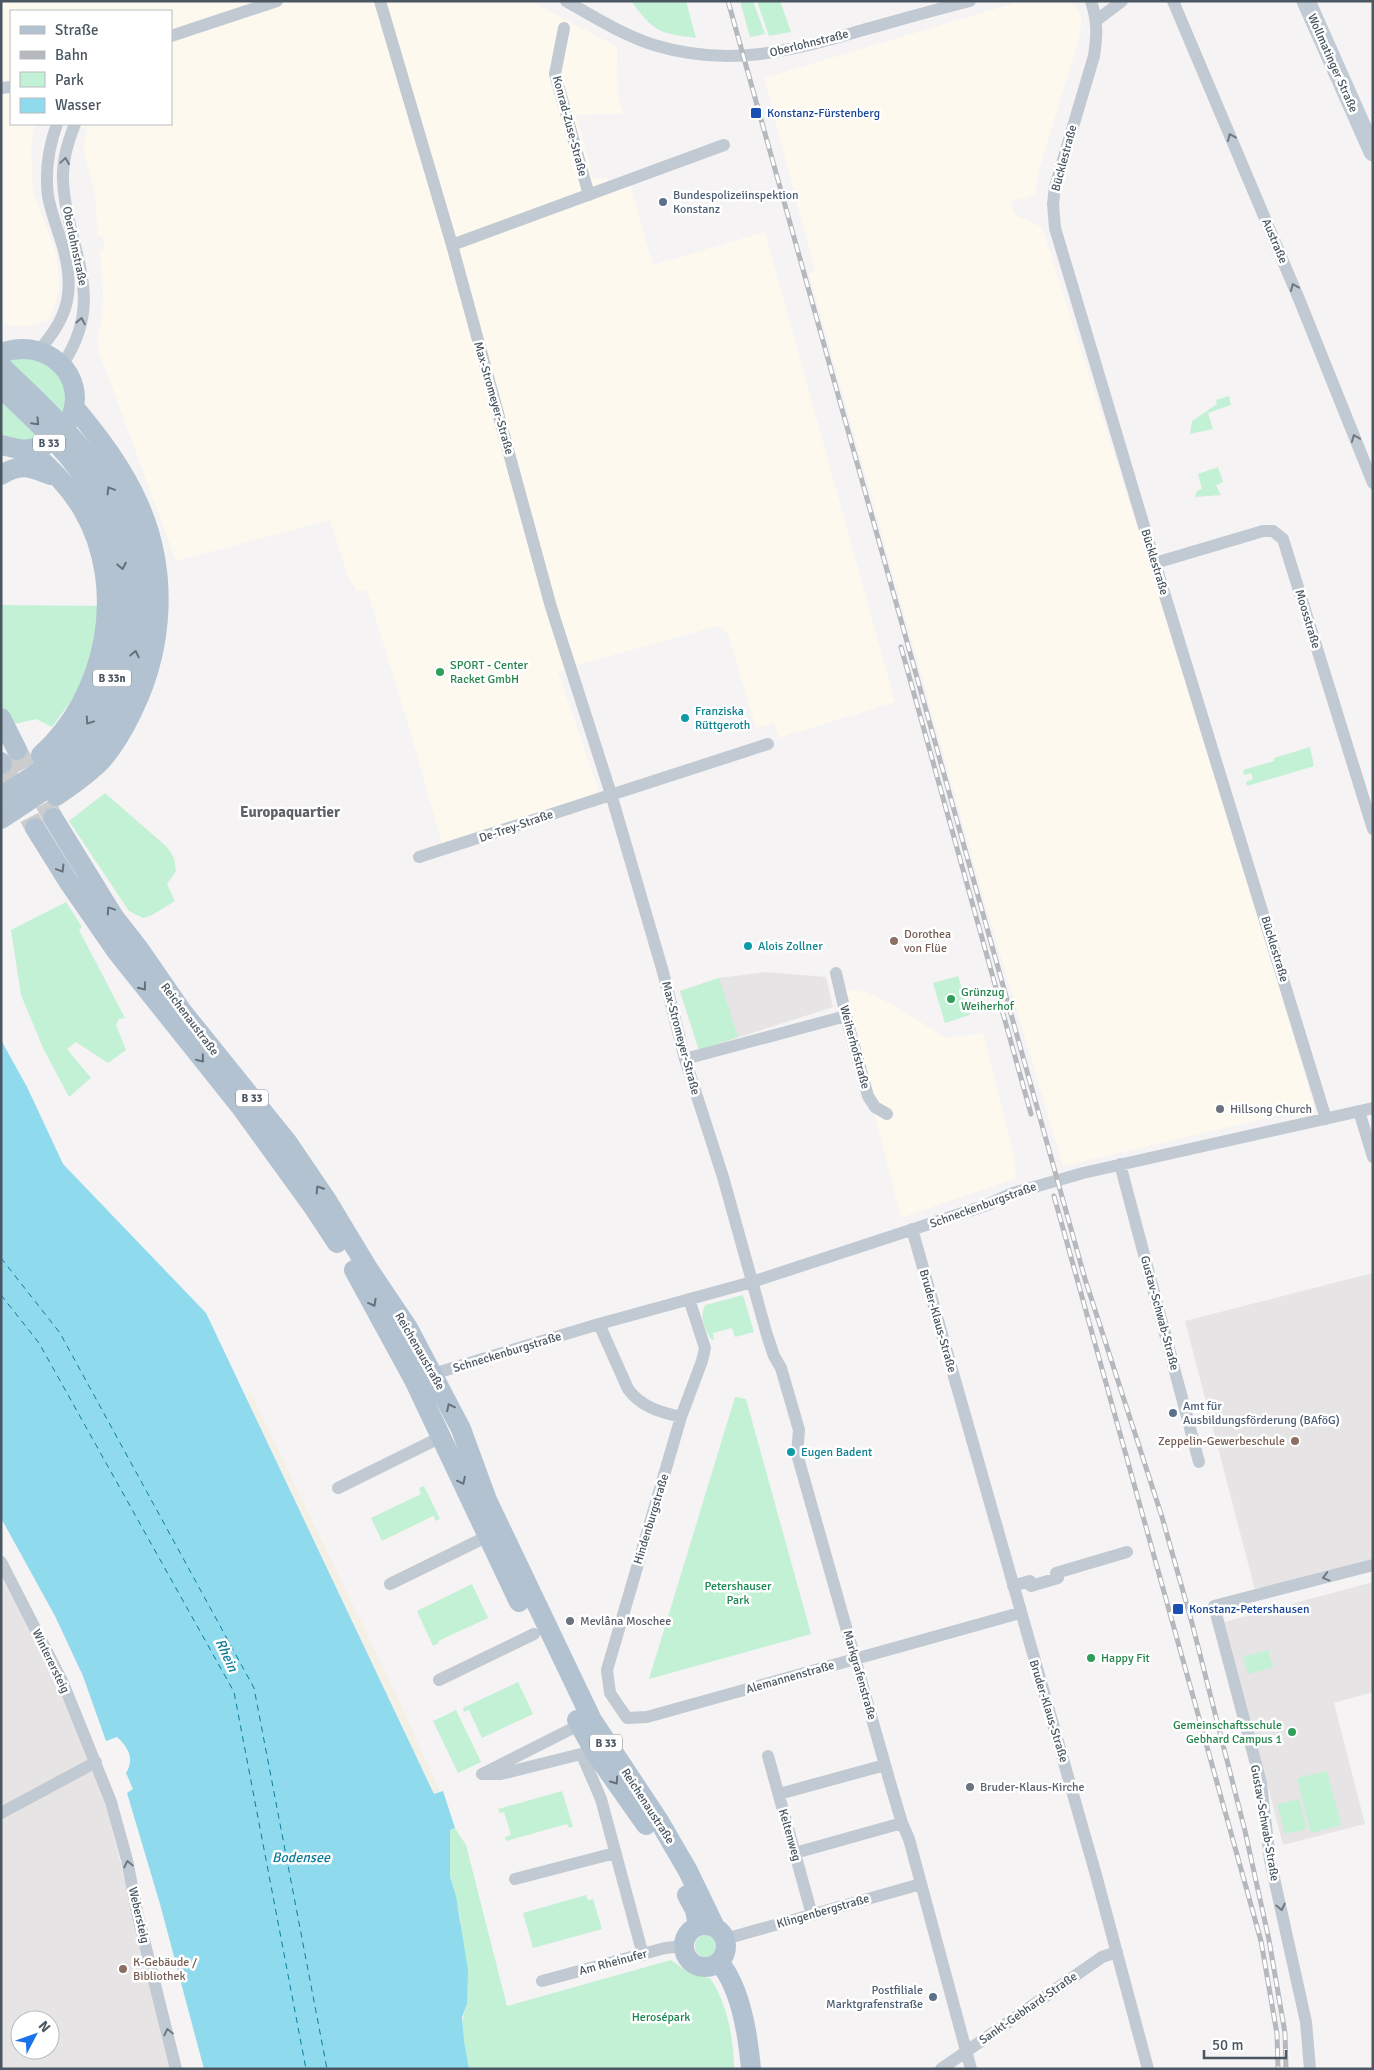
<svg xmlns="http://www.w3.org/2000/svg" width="1374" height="2070" viewBox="0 0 1374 2070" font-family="Signika,sans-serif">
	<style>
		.commercial { fill: #fdf9ef; fill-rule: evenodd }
		.education { fill: #e6e4e5; fill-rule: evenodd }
		.green { fill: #c3f1d5 }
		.sand { fill: #f5f0e5 }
		.water { fill: #90daee }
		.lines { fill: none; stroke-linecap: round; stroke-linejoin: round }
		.ferry { stroke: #0c7c9b; stroke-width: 1; stroke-dasharray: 6 5; stroke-linecap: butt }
		.primary-tunnel { stroke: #caccce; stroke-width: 20; stroke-dasharray: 20 10; stroke-linecap: butt }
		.minor { stroke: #c1cad2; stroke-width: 12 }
		.secondary { stroke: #c1cbd6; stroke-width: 19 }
		.primary { stroke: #b3c2d1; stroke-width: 20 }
		.rail-casing { stroke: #b5b8bd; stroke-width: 5 }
		.rail { stroke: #fff; stroke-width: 3; stroke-dasharray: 9; stroke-linecap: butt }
		.oneway { stroke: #6e7983 }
		.oneway2 { stroke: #64717d }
		.transit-dot { fill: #1a4fb4; stroke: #fff; stroke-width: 2 }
		.service-dot { fill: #5c6f8a; stroke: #fff; stroke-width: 2 }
		.leisure-dot { fill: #2e9e5b; stroke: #fff; stroke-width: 2 }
		.culture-dot { fill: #0f9aa8; stroke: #fff; stroke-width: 2 }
		.education-dot { fill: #8d6e63; stroke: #fff; stroke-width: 2 }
		.worship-dot { fill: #6b7280; stroke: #fff; stroke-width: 2 }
		.labels { text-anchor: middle; stroke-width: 5; stroke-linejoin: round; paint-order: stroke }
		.shield { fill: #fff; stroke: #808990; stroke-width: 1 }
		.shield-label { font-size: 11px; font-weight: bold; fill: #4a5661 }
		.street-label { font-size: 12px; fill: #4a5661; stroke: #fff }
		.transit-label { font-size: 12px; fill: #164399; stroke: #fff; text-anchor: start }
		.service-label { font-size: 12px; fill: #4e5e75; stroke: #fff; text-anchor: start }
		.leisure-label { font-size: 12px; fill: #27864d; stroke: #fff; text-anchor: start }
		.culture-label { font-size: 12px; fill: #0d838f; stroke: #fff; text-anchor: start }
		.education-label { font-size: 12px; fill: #785e54; stroke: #fff; text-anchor: start }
		.worship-label { font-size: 12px; fill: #5b616d; stroke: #fff; text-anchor: start }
		.park-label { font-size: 12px; fill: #17864f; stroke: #fff }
		.water-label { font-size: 14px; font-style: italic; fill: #0c7c9b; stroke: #fff }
		.quarter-label { font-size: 15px; font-weight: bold; fill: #5f6368; stroke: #fff }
	</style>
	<rect width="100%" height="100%" fill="#f5f3f3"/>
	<path class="commercial" d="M 1,1 L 530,1 L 612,44 L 617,48 L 618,98 L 624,114 L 576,115 L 591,167 L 590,173 L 594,178 L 602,179 L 607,177 L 610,187 L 629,180 L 653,265 L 765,232 L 895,702 L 779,738 L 774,723 L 756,728 L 728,634 L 718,626 L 577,665 L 558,672 L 598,789 L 595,794 L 442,844 L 410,731 L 367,590 L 357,591 L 348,577 L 330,520 L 176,561 L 98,349 L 97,342 L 101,322 L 103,294 L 100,250 L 105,249 L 103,235 L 98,236 L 95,194 L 83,148 L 87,127 L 34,124 L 31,152 L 33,192 L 56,253 L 60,288 L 49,320 L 26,326 L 1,325 ZM 11,11 L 171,11 L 171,124 L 11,124 Z
		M 1021,1 L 1069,1 L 1075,6 L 1081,16 L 1081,25 L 1079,39 L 1039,170 L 1035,193 L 1029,197 L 1011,201 L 1015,215 L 1042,227 L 1231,823 L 1314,1107 L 1063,1166 L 983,896 L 809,273 L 815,271 L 764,78 Z
		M 843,989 L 866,992 L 897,1007 L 946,1038 L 983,1033 L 1014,1157 L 1016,1178 L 901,1218 Z"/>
	<path class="education" d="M 766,972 L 826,977 L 833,1007 L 699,1050 L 680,991 L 719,978 Z
		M 1373,1273 L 1373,1561 L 1255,1590 L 1185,1321 Z
		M 1,1577 L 56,1682 L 107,1809 L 172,2069 L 1,2069 ZM 20,2020 L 50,2020 L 50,2050 L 20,2050 Z
		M 1373,1582 L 1373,1692 L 1334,1703 L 1365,1824 L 1283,1845 L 1225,1622 Z"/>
	<path class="green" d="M 631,1 L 686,1 L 696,38 C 658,33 654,32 631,1 Z
		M 740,1 L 753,1 L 765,34 L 750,37 Z
		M 757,1 L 780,1 L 791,32 L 769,36 Z
		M 8,358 L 45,360 L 65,384 L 65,413 L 49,434 L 31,442 L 1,436 L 1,362 Z
		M 1229,396 L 1231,405 L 1208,413 L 1213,429 L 1190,434 L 1192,421 L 1217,404 L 1216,400 Z
		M 1218,467 L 1223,482 L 1216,485 L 1221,495 L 1195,497 L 1197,491 L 1202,489 L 1198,474 Z
		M 1,605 L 101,606 L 89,666 L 75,695 L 52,727 L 36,719 L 10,725 L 1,705 Z
		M 1310,747 L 1314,766 L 1247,786 L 1246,782 L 1253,779 L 1251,773 L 1244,775 L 1243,770 L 1274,761 L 1274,758 Z
		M 105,793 L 167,847 L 174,858 L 176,871 L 167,884 L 175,901 L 152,915 L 143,918 L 129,911 L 69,821 Z
		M 66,902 L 82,927 L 79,930 L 125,1018 L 119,1019 L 116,1025 L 126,1050 L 108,1063 L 76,1042 L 67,1049 L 91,1078 L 69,1097 L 44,1050 L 21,995 L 11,930 Z
		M 958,976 L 970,1015 L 945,1023 L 933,983 Z
		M 719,978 L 738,1037 L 699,1050 L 680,991 Z
		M 743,1295 L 754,1332 L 735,1337 L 732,1328 L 713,1333 L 714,1340 L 711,1339 C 705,1330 698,1313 706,1305 Z
		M 735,1397 L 746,1399 L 811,1634 L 649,1679 Z
		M 424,1486 L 440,1519 L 436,1521 L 433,1516 L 382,1541 L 371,1518 L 421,1494 L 419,1488 Z
		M 472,1584 L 488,1618 L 438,1641 L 439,1643 L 433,1646 L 417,1611 Z
		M 1268,1650 L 1273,1667 L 1248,1674 L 1243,1657 Z
		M 518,1682 L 533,1714 L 482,1738 L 469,1710 L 464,1712 L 463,1708 Z
		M 456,1710 L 481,1762 L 458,1773 L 433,1721 Z
		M 1327,1771 L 1341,1825 L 1311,1833 L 1297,1778 Z
		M 562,1791 L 573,1827 L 569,1828 L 567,1824 L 506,1841 L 505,1837 L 511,1835 L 504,1812 L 500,1813 L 498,1809 Z
		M 1299,1799 L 1307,1829 L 1285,1834 L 1277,1804 Z
		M 455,1828 L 466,1845 L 507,2006 L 671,1960 L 691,1974 L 710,1978 C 727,2003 734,2039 734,2069 L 469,2069 C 465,2047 458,2025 467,2004 L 460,1915 L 450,1877 L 450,1830 Z
		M 586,1895 L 588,1900 L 593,1899 L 602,1929 L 533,1948 L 523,1913 Z
		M695 1946a11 11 0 1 1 22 0a11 11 0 1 1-22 0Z"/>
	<path class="sand" d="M 250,1392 L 395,1692 L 440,1792 L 434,1794 L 247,1399 Z"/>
	<path class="water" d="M 1,1040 L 27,1087 L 63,1164 L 206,1313 L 434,1794 L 443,1791 L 455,1828 L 450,1830 L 450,1877 L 456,1896 L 468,1970 L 467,2004 L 462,2017 L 464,2041 L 469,2069 L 204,2069 L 160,1904 L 127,1793 L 133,1789 L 126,1773 C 135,1759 128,1747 117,1737 L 106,1741 L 83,1676 L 55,1616 L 1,1518 Z"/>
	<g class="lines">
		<path class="ferry" d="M 1,1258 L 60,1333 L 254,1688 L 327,2069
			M 1,1295 L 39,1343 L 234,1692 L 306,2069"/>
		<path class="primary-tunnel" d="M 17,750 L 53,818
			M 2,764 L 35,828"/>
		<path class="minor" d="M 380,1 L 452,245 L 551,607 L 611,794 L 663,972 L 685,1059 L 723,1177 L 767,1335 L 774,1356 L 781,1368 L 799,1430 L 797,1454 L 891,1786 L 902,1823 L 909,1839 L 971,2069
			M 566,1 C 594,17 623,35 654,45 C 730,68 791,51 863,30 C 899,20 934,10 970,1
			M 1091,1 C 1098,22 1097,35 1094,56 L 1055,187 L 1053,204 L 1055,228 L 1155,563 L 1326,1119
			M 1173,1 L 1299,299 L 1373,483
			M 1097,20 L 1122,1
			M 564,28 L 555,74 L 589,195
			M 171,36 L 277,1
			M 1,88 L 11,87
			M 452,245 L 724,145
			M 39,350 C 69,317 75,290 63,247 C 58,230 51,213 48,196 C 45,172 49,146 57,124
			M 62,365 C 109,297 66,249 63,180 C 62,161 68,141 75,124
			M 1155,563 L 1263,531 L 1273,531 L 1283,539 L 1373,829
			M 419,857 L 768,744
			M 836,973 L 848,1024 L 868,1096 L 875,1107 L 887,1114
			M 685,1059 L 846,1016
			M 1359,1111 L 1373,1157
			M 1120,1164 L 1199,1462
			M 912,1229 L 1096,1875 L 1148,2069
			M 689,1299 L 705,1348 L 702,1361 L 681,1417 L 607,1670 L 610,1693 L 627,1718 L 647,1717 L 1020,1613
			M 599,1324 L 628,1389 C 641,1407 660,1412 681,1417
			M 426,1376 L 599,1324 L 752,1282 L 984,1206 L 1013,1193 L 1083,1173 L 1373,1108
			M 338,1488 L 441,1437
			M 1,1562 L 63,1683 L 111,1802 L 127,1860 L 137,1912 L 176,2069
			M 390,1584 L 488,1536
			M 1013,1586 L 1030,1581 L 1031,1586 L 1058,1578 L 1056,1573 L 1127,1552
			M 439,1680 L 534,1634
			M 582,1755 L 601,1799 L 643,1955
			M 768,1756 L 812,1915
			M 482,1774 L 501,1774 L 589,1752
			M 482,1774 L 579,1725
			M 779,1794 L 885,1765
			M 1,1813 L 96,1762
			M 795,1853 L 902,1823
			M 515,1879 L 615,1853
			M 725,1939 L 921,1884
			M 542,1981 L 665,1948 L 684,1946
			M 941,2069 L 1102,1957 L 1117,1952
			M 1310,2069 L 1306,2022 L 1270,1860 L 1261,1783 L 1214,1606 L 1373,1565"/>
		<path class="secondary" d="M 1306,1 L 1373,152"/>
		<path class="primary" d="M 1,353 C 45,336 90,375 70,420
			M 1,366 C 41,404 82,442 111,490 C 161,574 147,690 80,761 C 57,784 28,801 1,819
			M 1,388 C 31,416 63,446 86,480 C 140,563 141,669 71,744 C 51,765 26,781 1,796
			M 1,445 L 23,450 L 43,447
			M 30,450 C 50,468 69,486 83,510 C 128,588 107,695 41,755
			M 1,475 C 23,462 30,468 51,475
			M 1,718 L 17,750
			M 1,762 L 2,764
			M 56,796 C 70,787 85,776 98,764 C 113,749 124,729 133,710 C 164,646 168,571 139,505 C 123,468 99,437 74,407
			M 53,818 L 114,917 L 139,949 L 181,1010 L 288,1143 L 326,1199 L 367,1267 L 408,1328 L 461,1429 L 487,1500 L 592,1720 L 659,1821 L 688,1871 L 715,1927
			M 35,828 L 68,881 L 117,952 L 240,1106 L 314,1208 L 337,1243
			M 354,1270 L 414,1380 L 519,1602
			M 577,1720 L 594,1751 L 646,1825
			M 687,1895 L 695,1910 L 698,1926
			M684 1946a21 21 0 1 1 42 0a21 21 0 1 1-42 0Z
			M 719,1962 C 741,1988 748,2035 751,2069"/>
		<defs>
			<path id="rail" d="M 728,1 L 1085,1279 L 1162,1517 L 1192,1623 L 1245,1831 L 1269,1940 L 1285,2033 L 1286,2069
				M 901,647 L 1031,1114
				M 1054,1196 L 1261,1941 L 1277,2034 L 1278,2069"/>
		</defs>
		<use href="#rail" class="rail-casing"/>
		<use href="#rail" class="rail"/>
	</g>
	<defs><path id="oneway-chevron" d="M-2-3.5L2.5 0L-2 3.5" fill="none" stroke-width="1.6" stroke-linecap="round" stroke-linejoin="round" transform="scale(1.25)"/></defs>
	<g class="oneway">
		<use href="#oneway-chevron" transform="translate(1231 137) rotate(-113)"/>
		<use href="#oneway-chevron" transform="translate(65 161) rotate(-82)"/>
		<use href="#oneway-chevron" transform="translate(1294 287) rotate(-113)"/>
		<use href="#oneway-chevron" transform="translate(81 321) rotate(-79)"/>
		<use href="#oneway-chevron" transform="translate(1355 438) rotate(-112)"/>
		<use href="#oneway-chevron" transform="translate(1326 1577) rotate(165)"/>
		<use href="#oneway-chevron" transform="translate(128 1864) rotate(-102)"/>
		<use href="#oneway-chevron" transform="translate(1281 1907) rotate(77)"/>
		<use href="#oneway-chevron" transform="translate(168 2032) rotate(-103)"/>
	</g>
	<g class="oneway2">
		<use href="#oneway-chevron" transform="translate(36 422) rotate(46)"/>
		<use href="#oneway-chevron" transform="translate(110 490) rotate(-121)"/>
		<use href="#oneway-chevron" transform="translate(122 566) rotate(79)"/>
		<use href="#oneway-chevron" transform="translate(135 654) rotate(-78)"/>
		<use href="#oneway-chevron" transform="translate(89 721) rotate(124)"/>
		<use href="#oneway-chevron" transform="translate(61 869) rotate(59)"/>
		<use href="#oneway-chevron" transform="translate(110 910) rotate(-124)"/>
		<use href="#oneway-chevron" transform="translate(143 987) rotate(52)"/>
		<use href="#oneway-chevron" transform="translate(201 1059) rotate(51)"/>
		<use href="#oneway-chevron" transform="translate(319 1189) rotate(-123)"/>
		<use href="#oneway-chevron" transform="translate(373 1303) rotate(61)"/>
		<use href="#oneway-chevron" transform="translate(450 1407) rotate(-116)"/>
		<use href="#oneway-chevron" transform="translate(462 1481) rotate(64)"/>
		<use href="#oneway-chevron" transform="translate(615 1781) rotate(55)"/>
	</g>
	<g class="transit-dot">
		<rect x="750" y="107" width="12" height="12" rx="2.5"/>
		<rect x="1172" y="1603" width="12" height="12" rx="2.5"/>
	</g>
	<g class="service-dot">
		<circle cx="663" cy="202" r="5"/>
		<circle cx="1173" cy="1413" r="5"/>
		<circle cx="933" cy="1997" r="5"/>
	</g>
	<g class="leisure-dot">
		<circle cx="440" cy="672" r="5"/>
		<circle cx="951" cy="999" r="5"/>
		<circle cx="1091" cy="1658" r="5"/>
		<circle cx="1292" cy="1732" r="5"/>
	</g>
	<g class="culture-dot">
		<circle cx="685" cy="718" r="5"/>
		<circle cx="748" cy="946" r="5"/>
		<circle cx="791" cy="1452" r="5"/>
	</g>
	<g class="education-dot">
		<circle cx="894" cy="941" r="5"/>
		<circle cx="1295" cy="1441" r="5"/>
		<circle cx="123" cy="1969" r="5"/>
	</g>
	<g class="worship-dot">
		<circle cx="1220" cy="1109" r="5"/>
		<circle cx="570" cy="1621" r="5"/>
		<circle cx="970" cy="1787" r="5"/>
	</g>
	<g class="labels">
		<g class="shield">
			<rect x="33" y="434.5" width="32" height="17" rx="4"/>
			<rect x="93" y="669.5" width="38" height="17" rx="4"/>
			<rect x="236" y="1089.5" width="32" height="17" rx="4"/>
			<rect x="590" y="1734.5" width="32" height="17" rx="4"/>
		</g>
		<g class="shield-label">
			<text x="49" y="447">B 33</text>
			<text x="112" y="682">B 33n</text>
			<text x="252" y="1102">B 33</text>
			<text x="606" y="1747">B 33</text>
		</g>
		<g class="street-label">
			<text transform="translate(809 43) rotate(-14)" y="4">Oberlohnstraße</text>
			<text transform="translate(1333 63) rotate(66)" y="4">Wollmatinger Straße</text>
			<text transform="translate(570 126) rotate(75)" y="4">Konrad-Zuse-Straße</text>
			<text transform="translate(1064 158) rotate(-75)" y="4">Bücklestraße</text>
			<text transform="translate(1275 241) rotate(67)" y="4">Austraße</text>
			<text transform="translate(75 246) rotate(78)" y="4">Oberlohnstraße</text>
			<text transform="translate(494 398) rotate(74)" y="4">Max-Stromeyer-Straße</text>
			<text transform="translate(1155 562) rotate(73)" y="4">Bücklestraße</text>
			<text transform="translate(1308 619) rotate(73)" y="4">Moosstraße</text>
			<text transform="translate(516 826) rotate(-19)" y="4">De-Trey-Straße</text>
			<text transform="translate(1275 949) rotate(73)" y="4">Bücklestraße</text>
			<text transform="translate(190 1019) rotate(53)" y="4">Reichenaustraße</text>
			<text transform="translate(681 1038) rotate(75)" y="4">Max-Stromeyer-Straße</text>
			<text transform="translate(855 1047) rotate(75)" y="4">Weiherhofstraße</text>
			<text transform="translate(983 1205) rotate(-20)" y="4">Schneckenburgstraße</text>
			<text transform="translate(1160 1313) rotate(75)" y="4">Gustav-Schwab-Straße</text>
			<text transform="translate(938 1321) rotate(74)" y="4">Bruder-Klaus-Straße</text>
			<text transform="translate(420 1351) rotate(60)" y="4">Reichenaustraße</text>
			<text transform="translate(507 1352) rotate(-17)" y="4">Schneckenburgstraße</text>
			<text transform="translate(651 1519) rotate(-73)" y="4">Hindenburgstraße</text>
			<text transform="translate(51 1661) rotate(64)" y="4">Winterersteig</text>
			<text transform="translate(860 1675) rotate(74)" y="4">Markgrafenstraße</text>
			<text transform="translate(790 1677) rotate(-16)" y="4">Alemannenstraße</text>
			<text transform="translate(1049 1711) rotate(73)" y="4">Bruder-Klaus-Straße</text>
			<text transform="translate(648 1806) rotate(57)" y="4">Reichenaustraße</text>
			<text transform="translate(1265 1823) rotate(80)" y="4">Gustav-Schwab-Straße</text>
			<text transform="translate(790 1835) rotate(74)" y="4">Keltenweg</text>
			<text transform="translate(823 1911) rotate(-16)" y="4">Klingenbergstraße</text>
			<text transform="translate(139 1915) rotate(77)" y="4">Webersteig</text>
			<text transform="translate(613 1962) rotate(-15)" y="4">Am Rheinufer</text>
			<text transform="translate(1028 2008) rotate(-35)" y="4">Sankt-Gebhard-Straße</text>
		</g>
		<g class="transit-label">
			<text x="767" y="117">Konstanz-Fürstenberg</text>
			<text x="1189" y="1613">Konstanz-Petershausen</text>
		</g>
		<g class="service-label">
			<text x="673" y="199">Bundespolizeiinspektion<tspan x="673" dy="14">Konstanz</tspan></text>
			<text x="1183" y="1410">Amt für<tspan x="1183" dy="14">Ausbildungsförderung (BAföG)</tspan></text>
			<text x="923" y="1994" text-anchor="end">Postfiliale<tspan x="923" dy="14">Marktgrafenstraße</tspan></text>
		</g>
		<g class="leisure-label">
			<text x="450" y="669">SPORT - Center<tspan x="450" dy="14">Racket GmbH</tspan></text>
			<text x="961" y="996">Grünzug<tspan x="961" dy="14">Weiherhof</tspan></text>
			<text x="1101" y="1662">Happy Fit</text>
			<text x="1282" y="1729" text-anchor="end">Gemeinschaftsschule<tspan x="1282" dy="14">Gebhard Campus 1</tspan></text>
		</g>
		<g class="culture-label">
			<text x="695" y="715">Franziska<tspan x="695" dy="14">Rüttgeroth</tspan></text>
			<text x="758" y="950">Alois Zollner</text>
			<text x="801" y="1456">Eugen Badent</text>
		</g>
		<g class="education-label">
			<text x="904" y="938">Dorothea<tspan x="904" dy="14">von Flüe</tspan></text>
			<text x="1285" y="1445" text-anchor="end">Zeppelin-Gewerbeschule</text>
			<text x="133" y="1966">K-Gebäude /<tspan x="133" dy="14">Bibliothek</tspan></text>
		</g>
		<g class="worship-label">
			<text x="1230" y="1113">Hillsong Church</text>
			<text x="580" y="1625">Mevlâna Moschee</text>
			<text x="980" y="1791">Bruder-Klaus-Kirche</text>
		</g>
		<g class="park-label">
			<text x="738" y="1590">Petershauser<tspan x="738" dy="14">Park</tspan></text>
			<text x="661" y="2021">Herosépark</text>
		</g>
		<g class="water-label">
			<text transform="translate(227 1655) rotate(65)" y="5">Rhein</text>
			<text x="301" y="1862">Bodensee</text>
		</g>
		<g class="quarter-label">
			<text x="290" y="817">Europaquartier</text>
		</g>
	</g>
	<rect width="1374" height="2070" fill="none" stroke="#4a5661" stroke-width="5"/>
	<rect x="10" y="10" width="162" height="115" fill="#ffffff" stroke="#b7bbc0"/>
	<rect x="20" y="26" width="25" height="8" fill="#b3c2d1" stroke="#b7bbc0"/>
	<text x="55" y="35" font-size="15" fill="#4a5661">Straße</text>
	<rect x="20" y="51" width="25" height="8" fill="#b5b8bd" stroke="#b7bbc0"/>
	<text x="55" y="60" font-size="15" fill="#4a5661">Bahn</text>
	<rect x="20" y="72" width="25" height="15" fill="#c3f1d5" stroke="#b7bbc0"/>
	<text x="55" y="85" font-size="15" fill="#4a5661">Park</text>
	<rect x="20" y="98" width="25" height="15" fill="#90daee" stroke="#b7bbc0"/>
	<text x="55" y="110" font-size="15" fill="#4a5661">Wasser</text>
	<g transform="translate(35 2035) rotate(49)"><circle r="24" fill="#ffffff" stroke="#b7bbc0"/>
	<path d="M0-4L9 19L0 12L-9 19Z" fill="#1a73e8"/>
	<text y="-8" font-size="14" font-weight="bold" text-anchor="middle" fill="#4a5661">N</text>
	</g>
	<path d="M1204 2050v8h82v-8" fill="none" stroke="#4a5661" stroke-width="2.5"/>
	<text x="1212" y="2050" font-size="15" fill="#4a5661" stroke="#ffffff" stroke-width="4" paint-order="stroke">50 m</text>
</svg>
